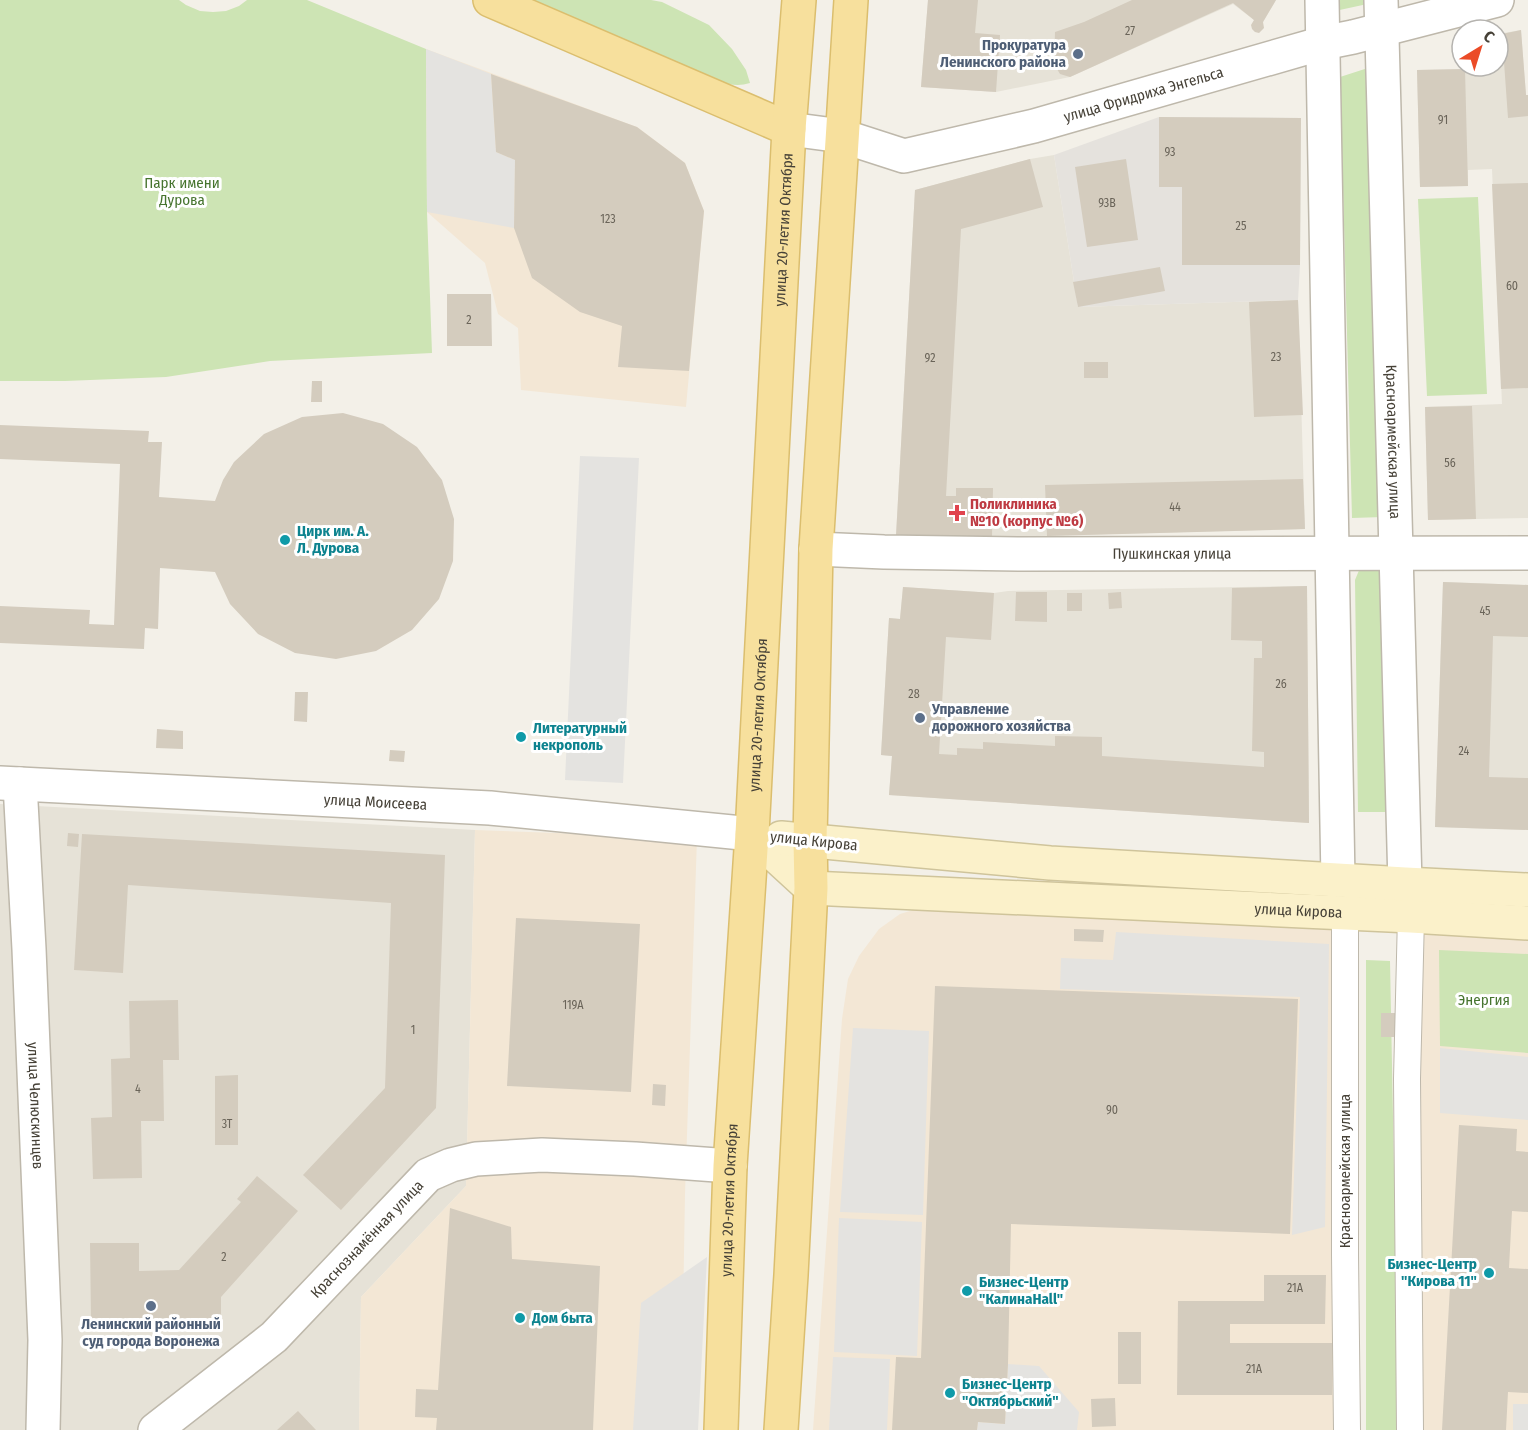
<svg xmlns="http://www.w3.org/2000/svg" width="1528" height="1430" viewBox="0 0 1528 1430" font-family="'Fira Sans Condensed',sans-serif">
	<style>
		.residential { fill: #e6e2d7 }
		.commercial { fill: #f3e7d5 }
		.industrial { fill: #e5e2dd }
		.green { fill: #cde4b4 }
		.parking { fill: #e4e3e0 }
		.building { fill: #d4ccbe }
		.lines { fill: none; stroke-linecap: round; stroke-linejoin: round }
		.minor-casing { stroke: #beb8ab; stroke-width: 28 }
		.tertiary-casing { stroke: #beb8ab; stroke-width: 36 }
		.secondary-casing { stroke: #cfc49b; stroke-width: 36 }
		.primary-casing { stroke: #dbbe6e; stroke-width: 36 }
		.minor { stroke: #fff; stroke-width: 26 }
		.tertiary { stroke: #fff; stroke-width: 33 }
		.secondary { stroke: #fbf1ca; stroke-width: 33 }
		.primary { stroke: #f7e09d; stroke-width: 33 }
		.service-dot { fill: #5c6f8a; stroke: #fff; stroke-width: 2 }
		.health-dot { fill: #e0444e; stroke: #fff; stroke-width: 2 }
		.culture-dot { fill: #0f9aa8; stroke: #fff; stroke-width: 2 }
		.labels { text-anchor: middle; stroke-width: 6; stroke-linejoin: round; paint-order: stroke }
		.number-label { font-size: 12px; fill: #6a6459 }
		.service-label { font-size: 15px; font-weight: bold; fill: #4e5e75; stroke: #fff; text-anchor: end }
		.street-label { font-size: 15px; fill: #464137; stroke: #fff }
		.park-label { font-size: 15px; fill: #46742e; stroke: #fff }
		.health-label { font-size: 15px; font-weight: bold; fill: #be3a42; stroke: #fff; text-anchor: start }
		.culture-label { font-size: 15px; font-weight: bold; fill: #0d838f; stroke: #fff; text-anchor: start }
	</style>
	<rect width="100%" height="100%" fill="#f3f0e8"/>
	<path class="residential" d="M 928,0 L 1276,0 L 1263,22 L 1254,20 L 1233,4 L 1070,77 L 996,92 L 921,87 Z
		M 1521,30 L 1526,95 L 1528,95 L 1528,518 L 1428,520 L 1425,407 L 1502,404 L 1492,169 L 1468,170 L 1468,186 L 1420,187 L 1417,70 L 1465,69 L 1465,66 L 1498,66 L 1498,34 Z
		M 1054,155 L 1078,307 L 1298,300 L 1305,529 L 992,537 L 896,536 L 915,190 L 1030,159 Z
		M 1443,582 L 1528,585 L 1528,830 L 1435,827 Z
		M 1307,586 L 1309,823 L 889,795 L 892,756 L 881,755 L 889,618 L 900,619 L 903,587 L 994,593 L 1008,591 Z
		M 0,804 L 475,830 L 466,1186 L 361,1297 L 359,1430 L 0,1430 Z"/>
	<path class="commercial" d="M 426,49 L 637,127 L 685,163 L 704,211 L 686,407 L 521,390 L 518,328 L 498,314 L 485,263 L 427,212 Z
		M 475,830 L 697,838 L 685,1194 L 681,1430 L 359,1430 L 361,1297 L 466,1186 Z
		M 930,905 L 1339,921 L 1339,1430 L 813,1430 L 842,1019 L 848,979 L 859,956 L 879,929 L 900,914 Z
		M 1411,916 L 1528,923 L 1528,1430 L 1410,1430 Z"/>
	<path class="industrial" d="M 1159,117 L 1301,118 L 1300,265 L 1298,300 L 1078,307 L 1054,155 Z"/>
	<path class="green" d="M 0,0 L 179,0 L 186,5 L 200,11 L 213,12 L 226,11 L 239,6 L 247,0 L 307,0 L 426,49 L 427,212 L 432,353 L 270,361 L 166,377 L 65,381 L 0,381 Z
		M 526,0 L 651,0 L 662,2 L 709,25 L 732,49 L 746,70 L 750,83 C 734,88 720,82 704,77 Z
		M 1335,0 L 1372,0 L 1372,3 L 1335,11 Z
		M 1371,67 L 1383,517 L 1352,518 L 1340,77 Z
		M 1478,197 L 1487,394 L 1427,396 L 1418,199 Z
		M 1381,567 L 1397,812 L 1358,812 L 1355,580 L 1360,568 Z
		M 1439,950 L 1528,954 L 1528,1053 L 1440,1046 Z
		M 1366,960 L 1390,961 L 1399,1430 L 1366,1430 Z"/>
	<path class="parking" d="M 426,49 L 491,74 L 496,152 L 515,160 L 514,228 L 427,212 Z
		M 580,456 L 639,458 L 623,783 L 565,780 Z
		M 1116,932 L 1329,944 L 1325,1227 L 1292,1235 L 1300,997 L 1060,989 L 1061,958 L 1113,960 Z
		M 853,1028 L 929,1031 L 923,1215 L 840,1212 Z
		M 1440,1048 L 1528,1057 L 1528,1120 L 1440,1113 Z
		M 839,1218 L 922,1222 L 917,1356 L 834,1352 Z
		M 707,1257 L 698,1430 L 633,1430 L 641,1303 Z
		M 833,1357 L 890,1359 L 887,1430 L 829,1430 Z
		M 1008,1364 L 1039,1366 L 1079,1412 L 1077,1430 L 977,1430 L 978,1422 L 1005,1424 Z
		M 1513,1404 L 1528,1404 L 1528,1430 L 1513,1430 Z"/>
	<path class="building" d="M 928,0 L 978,0 L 975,33 L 1000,35 L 996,92 L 921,87 Z
		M 1132,0 L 1276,0 L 1263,22 L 1264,28 L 1259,33 L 1255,32 L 1252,29 L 1251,25 L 1254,20 L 1233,3 L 1070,77 L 1060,74 L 1054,64 L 1055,32 L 1084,22 Z
		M 1521,30 L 1526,95 L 1528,95 L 1528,116 L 1508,118 L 1502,34 Z
		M 1465,69 L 1468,186 L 1420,187 L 1417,70 Z
		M 491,74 L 637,127 L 685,163 L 704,211 L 689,371 L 618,367 L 622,326 L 580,312 L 532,278 L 514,228 L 515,160 L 496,152 Z
		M 1159,117 L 1301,118 L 1300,265 L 1182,265 L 1182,187 L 1159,187 Z
		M 1030,159 L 1043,207 L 961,229 L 946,496 L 956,496 L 956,488 L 993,488 L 992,537 L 896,536 L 915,190 Z
		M 1126,159 L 1138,240 L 1087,247 L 1075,167 Z
		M 1528,183 L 1528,388 L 1501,389 L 1492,184 Z
		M 1160,267 L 1165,291 L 1078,307 L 1073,282 Z
		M 447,294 L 491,294 L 492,346 L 447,346 Z
		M 1298,300 L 1303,415 L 1254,417 L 1249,302 Z
		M 1084,362 L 1108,362 L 1108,378 L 1084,378 Z
		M 312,381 L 322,381 L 322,402 L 311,402 Z
		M 1472,406 L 1476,519 L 1428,520 L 1425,407 Z
		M 343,413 L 383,424 L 417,447 L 442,480 L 454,519 L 453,561 L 439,599 L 412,630 L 376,651 L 336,659 L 295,653 L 258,634 L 230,604 L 215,572 L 160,568 L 158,629 L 145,628 L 144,649 L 0,643 L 0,606 L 90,610 L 89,624 L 114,625 L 120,464 L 0,459 L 0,425 L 149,431 L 148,442 L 162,442 L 159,497 L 215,501 L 223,480 L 234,462 L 264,434 L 302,417 Z
		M 1303,479 L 1305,529 L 1047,536 L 1045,485 Z
		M 1443,582 L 1528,585 L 1528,637 L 1493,636 L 1489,777 L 1528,778 L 1528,830 L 1435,827 Z
		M 1307,586 L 1309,823 L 889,795 L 892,756 L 881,755 L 889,618 L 900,619 L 903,587 L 994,593 L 991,640 L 946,637 L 939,754 L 957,755 L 957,748 L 983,749 L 983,742 L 1055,746 L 1055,736 L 1102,737 L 1102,756 L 1264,767 L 1264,752 L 1252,751 L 1254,658 L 1262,658 L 1262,641 L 1231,640 L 1232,588 Z
		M 1016,592 L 1047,592 L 1047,622 L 1015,621 Z
		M 1121,592 L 1122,608 L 1109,609 L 1108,593 Z
		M 1067,593 L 1082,593 L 1082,611 L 1067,611 Z
		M 295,692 L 308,692 L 307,722 L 294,721 Z
		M 157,729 L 183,731 L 183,749 L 156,748 Z
		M 390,750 L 405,751 L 404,762 L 389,761 Z
		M 68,833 L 79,834 L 78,847 L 67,846 Z
		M 82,834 L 445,855 L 436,1108 L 341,1210 L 303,1175 L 385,1088 L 391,903 L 128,885 L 123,973 L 74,970 Z
		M 516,918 L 640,924 L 631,1092 L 507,1086 Z
		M 1074,929 L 1104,930 L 1103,942 L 1074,941 Z
		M 935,986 L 1298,999 L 1290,1234 L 1011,1224 L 1008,1364 L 1005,1424 L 978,1422 L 977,1430 L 892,1430 L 896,1357 L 921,1358 Z
		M 178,1000 L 179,1060 L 163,1060 L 164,1121 L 141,1121 L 142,1178 L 93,1179 L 91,1118 L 112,1117 L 111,1059 L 130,1058 L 129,1001 Z
		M 1381,1013 L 1396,1013 L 1396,1037 L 1381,1037 Z
		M 238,1075 L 238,1145 L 215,1145 L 215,1076 Z
		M 653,1084 L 666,1085 L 665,1106 L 652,1105 Z
		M 1459,1125 L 1517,1129 L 1516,1151 L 1528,1152 L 1528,1212 L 1512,1211 L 1509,1268 L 1528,1269 L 1528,1393 L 1508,1392 L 1506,1430 L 1442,1430 Z
		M 257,1176 L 298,1211 L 221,1297 L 221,1319 L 91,1319 L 90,1243 L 139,1243 L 139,1271 L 179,1270 L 241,1202 L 237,1199 Z
		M 450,1208 L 511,1227 L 512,1259 L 600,1266 L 593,1430 L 436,1430 L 437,1418 L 415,1417 L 416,1389 L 438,1390 Z
		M 1264,1275 L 1326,1275 L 1325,1324 L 1230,1324 L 1230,1343 L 1332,1343 L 1332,1395 L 1177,1395 L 1178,1301 L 1264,1301 Z
		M 1118,1332 L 1141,1332 L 1141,1384 L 1118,1384 Z
		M 1115,1398 L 1116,1426 L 1092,1427 L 1091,1399 Z
		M 298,1411 L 316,1430 L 277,1430 Z"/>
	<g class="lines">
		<defs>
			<path id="minor" d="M 1345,913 L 1345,1255 L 1347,1430
				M 1410,1430 L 1407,1079 L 1411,916"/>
			<g id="tertiary">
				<path d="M 1322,0 L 1338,880"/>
				<path id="s1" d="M 1381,0 L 1405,884"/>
				<path id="s2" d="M 789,129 L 842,136 L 904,156 L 1034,126 L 1323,43 L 1353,37 L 1497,0"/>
				<path id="s3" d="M 816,549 L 884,552 L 1023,554 L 1528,553"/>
				<path id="s4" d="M 0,783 L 490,808 L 752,834"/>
				<path id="s5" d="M 20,784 L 29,949 L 45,1340 L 43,1430"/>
				<path id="s6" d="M 155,1430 L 274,1337 L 428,1175 L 451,1165 L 476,1159 L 542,1155 L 635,1159 L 730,1166"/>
			</g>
			<g id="secondary">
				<path id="s7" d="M 752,834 L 811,888 L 1411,916 L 1528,923"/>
				<path d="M 781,838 L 1050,863 L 1405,884 L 1528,890"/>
			</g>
			<g id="primary">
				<path d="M 490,0 L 789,129"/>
				<path id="s8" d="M 721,1430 L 730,1166 L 752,834 L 789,129 L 799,0"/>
				<path d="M 781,1430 L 791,1275 L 811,888 L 810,841 L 816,549 L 851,0"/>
			</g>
		</defs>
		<use href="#minor" class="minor-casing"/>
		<use href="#tertiary" class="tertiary-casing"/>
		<use href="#secondary" class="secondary-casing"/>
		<use href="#primary" class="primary-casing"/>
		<use href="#minor" class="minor"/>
		<use href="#tertiary" class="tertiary"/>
		<use href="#secondary" class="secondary"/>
		<use href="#primary" class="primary"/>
	</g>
	<g class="service-dot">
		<circle cx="1078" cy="54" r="6"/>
		<circle cx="920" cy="718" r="6"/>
		<circle cx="151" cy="1306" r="6"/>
	</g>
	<path class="health-dot" d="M954 504h6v6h6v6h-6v6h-6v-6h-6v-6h6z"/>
	<g class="culture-dot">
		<circle cx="285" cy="540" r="6"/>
		<circle cx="521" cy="737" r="6"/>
		<circle cx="1489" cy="1273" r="6"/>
		<circle cx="967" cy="1291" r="6"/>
		<circle cx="520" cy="1318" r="6"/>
		<circle cx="950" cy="1393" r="6"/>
	</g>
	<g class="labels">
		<g class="number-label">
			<text x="1130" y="35">27</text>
			<text x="1443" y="124">91</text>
			<text x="1170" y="156">93</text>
			<text x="1107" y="207">93В</text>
			<text x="608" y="223">123</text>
			<text x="1241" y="230">25</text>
			<text x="1512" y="290">60</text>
			<text x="469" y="324">2</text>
			<text x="1276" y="361">23</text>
			<text x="930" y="362">92</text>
			<text x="1450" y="467">56</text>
			<text x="1175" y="511">44</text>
			<text x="1485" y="615">45</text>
			<text x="1281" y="688">26</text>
			<text x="914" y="698">28</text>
			<text x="1464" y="755">24</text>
			<text x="573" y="1009">119А</text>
			<text x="413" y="1034">1</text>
			<text x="138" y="1093">4</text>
			<text x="1112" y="1114">90</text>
			<text x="227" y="1128">3Т</text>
			<text x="224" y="1261">2</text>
			<text x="1295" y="1292">21А</text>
			<text x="1254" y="1373">21А</text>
		</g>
		<g class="service-label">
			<text x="1066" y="50">Прокуратура<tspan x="1066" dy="17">Ленинского района</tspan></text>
			<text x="932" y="714" text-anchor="start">Управление<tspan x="932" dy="17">дорожного хозяйства</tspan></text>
			<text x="151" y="1329" text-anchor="middle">Ленинский районный<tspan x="151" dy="17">суд города Воронежа</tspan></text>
		</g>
		<g class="street-label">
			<text dy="5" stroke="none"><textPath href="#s2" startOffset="366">улица Фридриха Энгельса</textPath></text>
			<text dy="5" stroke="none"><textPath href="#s8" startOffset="1202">улица 20-летия Октября</textPath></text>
			<text dy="5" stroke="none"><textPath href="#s1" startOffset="442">Красноармейская улица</textPath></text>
			<text dy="5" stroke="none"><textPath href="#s3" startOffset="356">Пушкинская улица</textPath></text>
			<text dy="5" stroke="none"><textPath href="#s8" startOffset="716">улица 20-летия Октября</textPath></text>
			<text dy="5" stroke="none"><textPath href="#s4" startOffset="376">улица Моисеева</textPath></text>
			<text transform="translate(814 841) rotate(6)" y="5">улица Кирова</text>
			<text dy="5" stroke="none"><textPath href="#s7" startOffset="568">улица Кирова</textPath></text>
			<text dy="5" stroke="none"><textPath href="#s5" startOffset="322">улица Челюскинцев</textPath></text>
			<text transform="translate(1345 1171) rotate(-90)" y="5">Красноармейская улица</text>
			<text dy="5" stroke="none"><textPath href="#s8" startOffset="230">улица 20-летия Октября</textPath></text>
			<text dy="5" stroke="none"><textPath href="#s6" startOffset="286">Краснознамённая улица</textPath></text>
		</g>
		<g class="park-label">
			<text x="182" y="188">Парк имени<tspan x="182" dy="17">Дурова</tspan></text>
			<text x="1484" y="1005">Энергия</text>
		</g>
		<g class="health-label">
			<text x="970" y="509">Поликлиника<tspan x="970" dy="17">№10 (корпус №6)</tspan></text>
		</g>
		<g class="culture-label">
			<text x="297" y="536">Цирк им. А.<tspan x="297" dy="17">Л. Дурова</tspan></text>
			<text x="533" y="733">Литературный<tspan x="533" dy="17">некрополь</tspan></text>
			<text x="1477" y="1269" text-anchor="end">Бизнес-Центр<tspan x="1477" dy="17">"Кирова 11"</tspan></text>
			<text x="979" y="1287">Бизнес-Центр<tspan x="979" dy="17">"КалинаHall"</tspan></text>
			<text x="532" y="1323">Дом быта</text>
			<text x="962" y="1389">Бизнес-Центр<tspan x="962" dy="17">"Октябрьский"</tspan></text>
		</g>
	</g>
	<g transform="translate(1480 48) rotate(38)"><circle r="28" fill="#ffffff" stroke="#b5b3af" stroke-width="1.5"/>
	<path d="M0-4.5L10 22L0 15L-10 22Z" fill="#eb4b27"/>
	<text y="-9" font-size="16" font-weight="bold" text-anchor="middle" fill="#464137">С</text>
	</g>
</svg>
